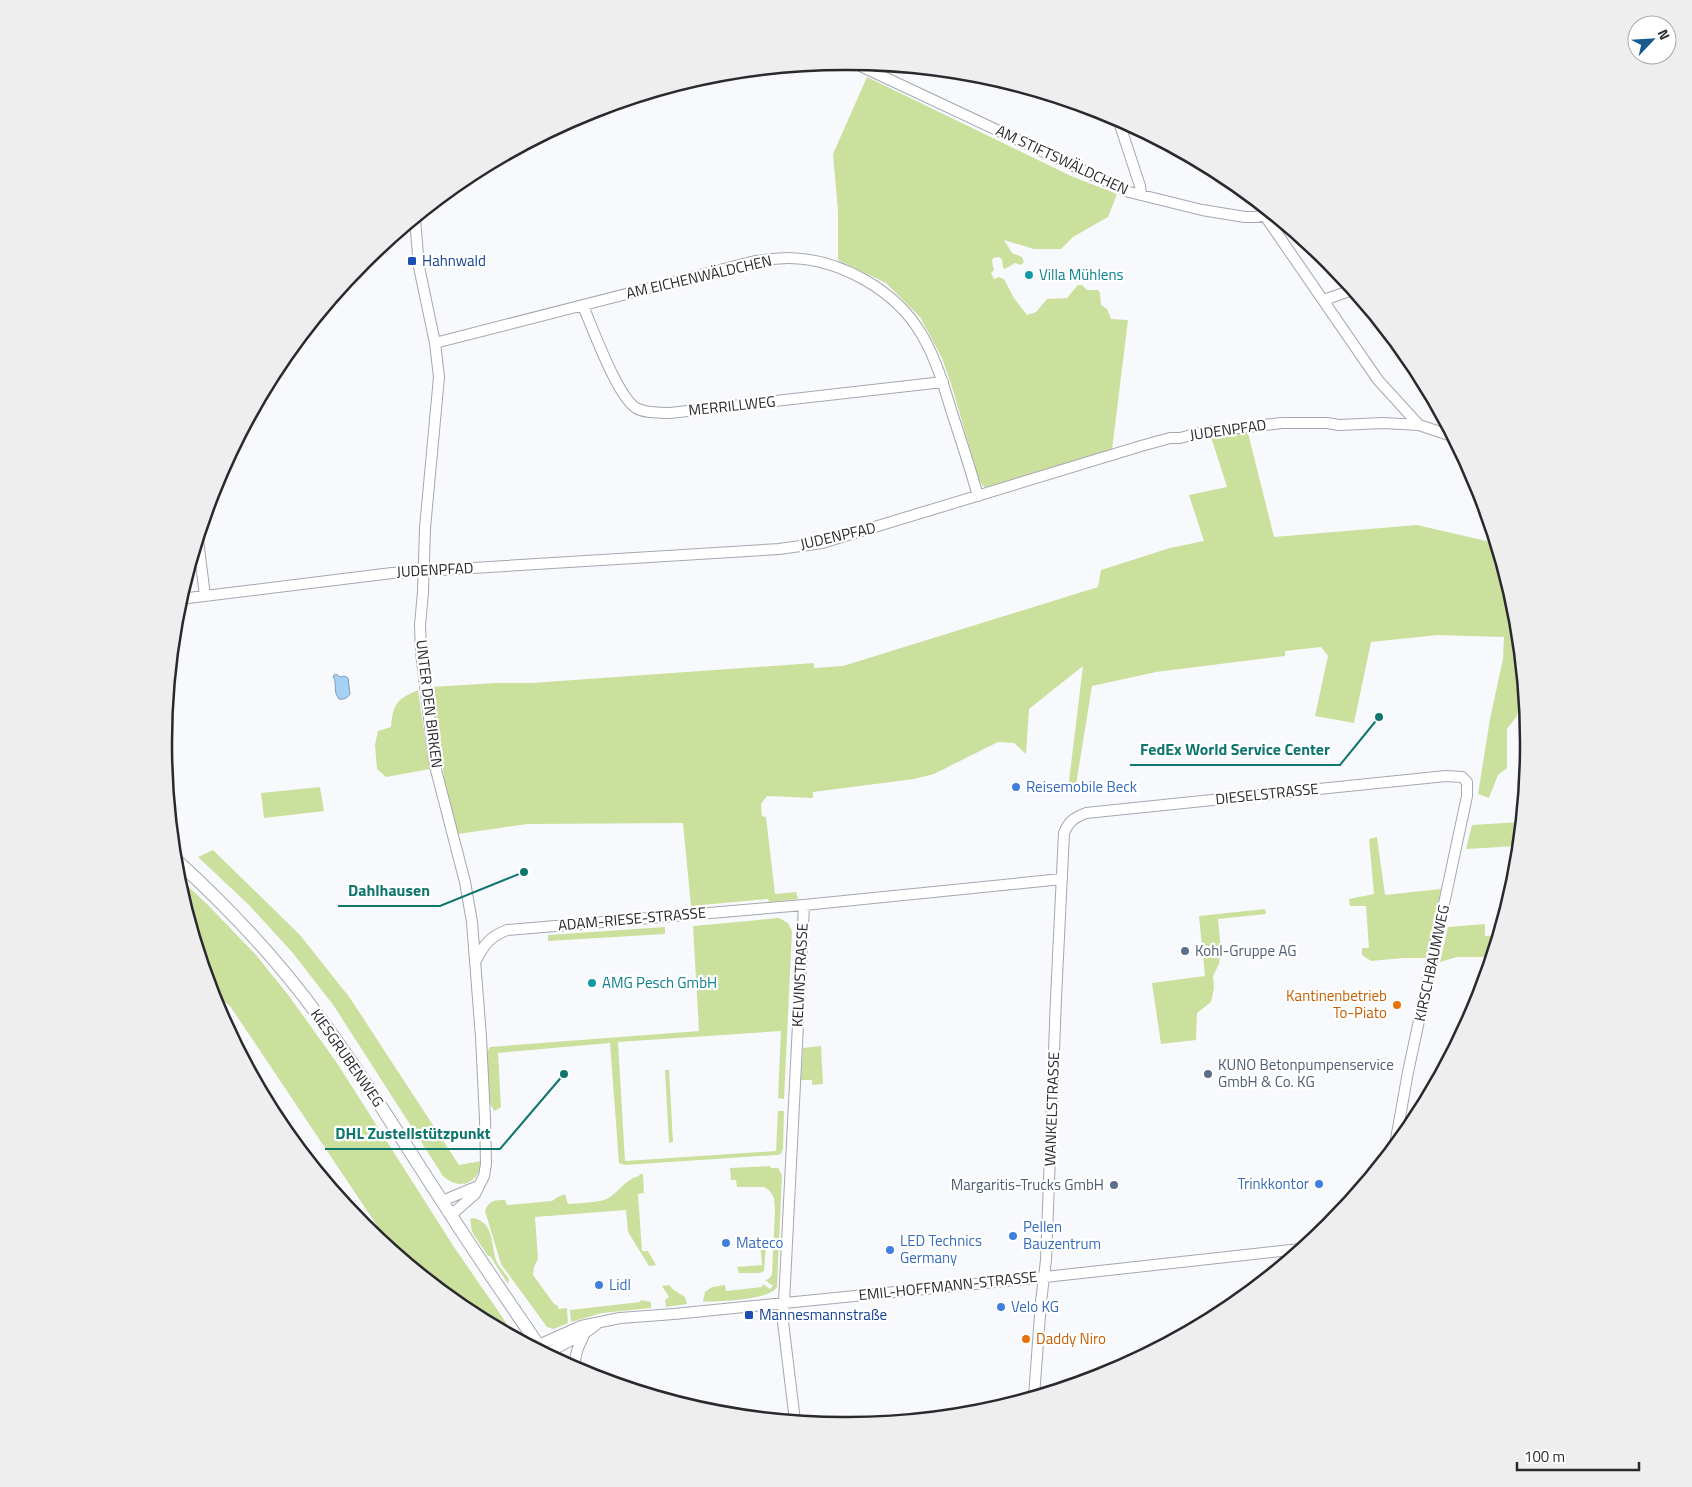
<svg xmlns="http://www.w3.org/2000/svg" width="1692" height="1487" viewBox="0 0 1692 1487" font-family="'Titillium Web',sans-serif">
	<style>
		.green { fill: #cce09e }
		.water { fill: #a6d1f5; stroke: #809fb9 }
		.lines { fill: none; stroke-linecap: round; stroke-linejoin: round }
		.minor-casing { stroke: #a5a7b1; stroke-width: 12 }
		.major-casing { stroke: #a5a7b1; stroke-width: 14 }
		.minor { stroke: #fff; stroke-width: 10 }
		.major { stroke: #fff; stroke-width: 12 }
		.transit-dot { fill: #1a4fb4; stroke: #fff; stroke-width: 2 }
		.culture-dot { fill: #0f9aa8; stroke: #fff; stroke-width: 2 }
		.shop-dot { fill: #3f7fe0; stroke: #fff; stroke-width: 2 }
		.service-dot { fill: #5c6f8a; stroke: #fff; stroke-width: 2 }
		.food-dot { fill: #e8710a; stroke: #fff; stroke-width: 2 }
		.labels { text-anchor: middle; stroke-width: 4.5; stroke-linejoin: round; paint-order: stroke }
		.street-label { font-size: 15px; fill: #29292e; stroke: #fff }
		.transit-label { font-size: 15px; fill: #164399; stroke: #fff; text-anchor: start }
		.culture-label { font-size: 15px; fill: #0d838f; stroke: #fff; text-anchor: start }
		.shop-label { font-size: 15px; fill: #366cbe; stroke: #fff; text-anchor: start }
		.service-label { font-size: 15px; fill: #4e5e75; stroke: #fff; text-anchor: start }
		.food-label { font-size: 15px; fill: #c56008; stroke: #fff; text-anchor: end }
		.rim { fill: none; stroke: #29292e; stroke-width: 2.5 }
		.leader { fill: none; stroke: #0f766e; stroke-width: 2 }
		.callout-dot { fill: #0f766e; stroke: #fff; stroke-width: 2 }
		.callout-label { font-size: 16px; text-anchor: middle; font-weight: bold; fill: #0f766e; stroke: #fff; stroke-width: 4.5; stroke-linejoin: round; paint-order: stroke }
	</style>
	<rect width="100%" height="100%" fill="#f8f9fd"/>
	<path class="green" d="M 867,77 L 1071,176 L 1117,194 L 1108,217 L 1073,237 L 1061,249 L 1034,249 L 1004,240 L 1012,253 L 1022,257 L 1024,262 L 1021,265 L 1015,263 L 1005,269 L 1003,268 L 1002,259 L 999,257 L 993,258 L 992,262 L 994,270 L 991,273 L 994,279 L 999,277 L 1004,279 L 1014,298 L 1027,315 L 1036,312 L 1047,299 L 1067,298 L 1078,285 L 1082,285 L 1087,290 L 1098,290 L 1100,293 L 1101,305 L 1107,309 L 1111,319 L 1128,320 L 1112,450 L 988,489 L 982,485 L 978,477 L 952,387 L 942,358 L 920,317 L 886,283 L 838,260 L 838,212 L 833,154 Z
		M 1248,433 L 1274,537 L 1417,525 L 1495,543 L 1515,611 L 1523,688 L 1517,716 L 1507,729 L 1507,768 L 1498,775 L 1489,798 L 1478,794 L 1490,719 L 1503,659 L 1504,637 L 1438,635 L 1371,642 L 1354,723 L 1315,716 L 1328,656 L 1321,647 L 1285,651 L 1285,656 L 1156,672 L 1092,686 L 1075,791 L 1068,789 L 1083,666 L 1029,709 L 1026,754 L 1014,743 L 998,742 L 934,774 L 914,779 L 813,792 L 813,798 L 767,796 L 761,804 L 762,816 L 766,817 L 775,894 L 796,892 L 798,899 L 769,902 L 768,899 L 691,906 L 683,823 L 528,824 L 458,834 L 446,790 L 431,687 L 496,683 L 531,683 L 814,663 L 814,668 L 843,666 L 1098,587 L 1101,570 L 1170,548 L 1204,541 L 1189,495 L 1227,487 L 1211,437 Z
		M 418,690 L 430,769 L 386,777 L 377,769 L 375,745 L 378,731 L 391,727 C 393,704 397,699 418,690 Z
		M 320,787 L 324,811 L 264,818 L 261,793 Z
		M 1521,822 L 1518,846 L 1466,849 L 1472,825 Z
		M 1377,837 L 1385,895 L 1441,889 L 1426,958 L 1403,958 L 1371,961 L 1362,955 L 1362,948 L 1369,948 L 1366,906 L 1350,906 L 1349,899 L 1374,894 L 1369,839 Z
		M 213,850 L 300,935 L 350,998 L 459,1165 L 481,1161 C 480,1184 459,1191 443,1176 L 334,1006 L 292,952 L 248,904 L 198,857 Z
		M 177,876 L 209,906 L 256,955 L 289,996 L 337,1063 L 454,1247 L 505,1321 L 513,1335 L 467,1311 L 394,1251 L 230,1006 L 212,992 Z
		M 1265,909 L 1266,914 L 1218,919 L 1221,949 L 1219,964 L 1213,976 L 1214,988 L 1211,1002 L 1197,1013 L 1196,1040 L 1161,1044 L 1152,983 L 1205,976 L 1199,916 Z
		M 779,918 L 788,923 L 792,931 L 784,1099 L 778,1098 L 781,1031 L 618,1042 L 625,1161 L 776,1151 L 778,1111 L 784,1111 L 783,1149 L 781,1154 L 777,1155 L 625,1165 L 619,1163 L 610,1043 L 498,1053 L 501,1107 L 495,1111 C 486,1102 484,1072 485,1059 C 486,1055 488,1050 490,1047 L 699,1031 L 693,926 Z
		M 1485,924 L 1485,936 L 1497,935 L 1491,957 L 1457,957 L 1440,962 L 1448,927 Z
		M 665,927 L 665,934 L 548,941 L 548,935 Z
		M 821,1046 L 823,1084 L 812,1085 L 812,1080 L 801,1080 L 803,1048 Z
		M 665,1070 L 669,1070 L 673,1142 L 669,1143 Z
		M 770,1166 L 771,1168 L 778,1168 L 782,1175 L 777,1287 C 768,1301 720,1301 703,1302 L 705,1292 L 712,1287 L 725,1285 L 726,1291 L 762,1287 L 763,1284 L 770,1289 L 773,1286 L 765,1280 L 769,1279 L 772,1274 L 775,1211 L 774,1198 L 770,1191 L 764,1187 L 737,1187 L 736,1180 L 731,1180 L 730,1168 Z
		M 640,1174 L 643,1174 L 644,1193 L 638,1194 L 642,1251 L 648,1251 L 656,1265 L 649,1266 L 628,1232 L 626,1210 L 535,1217 L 538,1259 L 534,1267 L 533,1275 L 554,1304 L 558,1306 L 558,1309 L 567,1308 L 568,1323 L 554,1329 L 547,1327 L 501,1264 L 485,1211 C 489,1200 495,1200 505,1200 L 507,1205 L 552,1201 L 556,1198 L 565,1194 L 568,1204 C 579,1203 593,1203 604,1200 C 618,1195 624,1179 639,1176 Z
		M 473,1218 C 494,1222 491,1244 496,1260 C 499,1267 505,1273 509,1279 L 508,1284 L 490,1256 L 488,1256 L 472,1232 L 470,1219 Z
		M 762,1238 L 766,1245 L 764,1271 L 760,1273 L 739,1273 L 737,1267 L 762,1265 L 760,1243 L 755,1243 L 758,1239 Z
		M 669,1285 L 674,1290 L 685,1297 L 687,1304 L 666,1307 L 665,1300 L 669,1297 L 662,1286 Z
		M 641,1300 L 651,1302 L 651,1308 L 602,1313 L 571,1322 L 570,1310 L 640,1302 Z"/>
	<path class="water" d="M 336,674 L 340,677 L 344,676 L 348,678 L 350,694 C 348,698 343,700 339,699 C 332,690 338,685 333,676 Z"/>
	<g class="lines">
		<defs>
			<path id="minor" d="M 852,62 L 1129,192 L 1202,210 L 1245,217 L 1256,217 L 1271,214
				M 1118,119 L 1140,186 L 1141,195
				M 1265,216 L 1378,380 L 1419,425
				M 415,219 L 419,267 L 435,343 L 439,377 L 425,528 L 423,592 L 420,625 L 421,652 L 435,766 L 465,882 L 472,922 L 481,1037 L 485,1119 L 486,1164 L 484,1176 L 475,1194 L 451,1215
				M 1324,300 L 1352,290
				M 583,306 C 593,329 617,396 636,408 C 646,414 660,412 670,413 L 943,382
				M 435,343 L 755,261 C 766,260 777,258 789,258 C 840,259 896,290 922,335 C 936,359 944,386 952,413 C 961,440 970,468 978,496
				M 198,540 L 205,596
				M 180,599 L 392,573 L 779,549 L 822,543 L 1141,446 L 1170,438 L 1180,438 L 1203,432 L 1282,423 L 1327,423 L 1339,425 L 1383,423 L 1419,425 L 1452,436
				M 475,962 C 484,945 489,937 507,930 L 804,905 L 1062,879
				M 442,1201 L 478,1186
				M 534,1347 L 581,1326 L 620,1318 L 674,1314 L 1045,1277 L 1300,1249
				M 547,1353 L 585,1333 L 596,1325
				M 576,1369 C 573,1356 579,1345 585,1333
				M 1034,1396 L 1041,1302 L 1046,1260 L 1056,998 L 1064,833 C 1069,821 1074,818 1086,813 L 1446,776 L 1462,777 L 1467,782 L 1467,796 L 1408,1072 L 1395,1145
				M 795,1421 L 783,1322 L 804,905"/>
			<path id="major" d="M 175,859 C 228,907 278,960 320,1018 C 364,1077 402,1140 442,1201 C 474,1252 509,1302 543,1352"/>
		</defs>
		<use href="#minor" class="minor-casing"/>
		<use href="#major" class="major-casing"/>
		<use href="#minor" class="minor"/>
		<use href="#major" class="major"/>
	</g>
	<g class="transit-dot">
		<rect x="407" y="256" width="10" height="10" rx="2.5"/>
		<rect x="744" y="1310" width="10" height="10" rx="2.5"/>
	</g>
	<g class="culture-dot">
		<circle cx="1029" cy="275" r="5"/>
		<circle cx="592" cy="983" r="5"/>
	</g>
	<g class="shop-dot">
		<circle cx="1016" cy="787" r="5"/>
		<circle cx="1319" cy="1184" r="5"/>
		<circle cx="1013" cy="1236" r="5"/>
		<circle cx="726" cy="1243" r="5"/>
		<circle cx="890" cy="1250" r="5"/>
		<circle cx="599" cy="1285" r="5"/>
		<circle cx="1001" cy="1307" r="5"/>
	</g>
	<g class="service-dot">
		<circle cx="1185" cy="951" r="5"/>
		<circle cx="1208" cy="1074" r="5"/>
		<circle cx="1114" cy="1185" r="5"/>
	</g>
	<g class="food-dot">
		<circle cx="1397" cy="1005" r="5"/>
		<circle cx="1026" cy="1339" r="5"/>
	</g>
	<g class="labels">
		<g class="street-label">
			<text transform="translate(1062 160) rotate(25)" y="5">AM STIFTSWÄLDCHEN</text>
			<text transform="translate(699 277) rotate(-13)" y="5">AM EICHENWÄLDCHEN</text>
			<text transform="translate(732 406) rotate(-6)" y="5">MERRILLWEG</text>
			<text transform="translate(1228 430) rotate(-8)" y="5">JUDENPFAD</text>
			<text transform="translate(838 536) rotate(-13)" y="5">JUDENPFAD</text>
			<text transform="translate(435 570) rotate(-3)" y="5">JUDENPFAD</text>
			<text transform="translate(429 704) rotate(83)" y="5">UNTER DEN BIRKEN</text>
			<text transform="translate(1267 794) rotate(-6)" y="5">DIESELSTRASSE</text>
			<text transform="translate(632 919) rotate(-5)" y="5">ADAM-RIESE-STRASSE</text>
			<text transform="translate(1432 963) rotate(-78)" y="5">KIRSCHBAUMWEG</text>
			<text transform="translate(800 975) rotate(-87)" y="5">KELVINSTRASSE</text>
			<text transform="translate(347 1058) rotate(55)" y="5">KIESGRUBENWEG</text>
			<text transform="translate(1052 1109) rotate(-88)" y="5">WANKELSTRASSE</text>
			<text transform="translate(948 1286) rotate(-6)" y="5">EMIL-HOFFMANN-STRASSE</text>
		</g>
		<g class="transit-label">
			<text x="422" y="266">Hahnwald</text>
			<text x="759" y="1320">Mannesmannstraße</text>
		</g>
		<g class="culture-label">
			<text x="1039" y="280">Villa Mühlens</text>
			<text x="602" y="988">AMG Pesch GmbH</text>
		</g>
		<g class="shop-label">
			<text x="1026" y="792">Reisemobile Beck</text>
			<text x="1309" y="1189" text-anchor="end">Trinkkontor</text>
			<text x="1023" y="1232">Pellen<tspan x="1023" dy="17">Bauzentrum</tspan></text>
			<text x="900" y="1246">LED Technics<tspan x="900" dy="17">Germany</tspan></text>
			<text x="736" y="1248">Mateco</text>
			<text x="609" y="1290">Lidl</text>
			<text x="1011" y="1312">Velo KG</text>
		</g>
		<g class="service-label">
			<text x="1195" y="956">Kohl-Gruppe AG</text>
			<text x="1218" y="1070">KUNO Betonpumpenservice<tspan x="1218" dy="17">GmbH &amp; Co. KG</tspan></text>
			<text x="1104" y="1190" text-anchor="end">Margaritis-Trucks GmbH</text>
		</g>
		<g class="food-label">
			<text x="1387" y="1001">Kantinenbetrieb<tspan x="1387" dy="17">To-Piato</tspan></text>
			<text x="1036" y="1344" text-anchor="start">Daddy Niro</text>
		</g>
	</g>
	<path d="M0 0H1692V1487H0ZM845 70H847A673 673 0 0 1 1520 743V744A673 673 0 0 1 847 1417H845A673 673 0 0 1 172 744V743A673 673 0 0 1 845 70Z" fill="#eee" fill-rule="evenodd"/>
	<path class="rim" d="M845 70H847A673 673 0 0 1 1520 743V744A673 673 0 0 1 847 1417H845A673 673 0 0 1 172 744V743A673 673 0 0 1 845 70Z"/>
	<path class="leader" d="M1379 717L1340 765H1130M524 872L440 906H338M564 1074L500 1149H325"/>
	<g class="callout-dot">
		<circle cx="1379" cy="717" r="5"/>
		<circle cx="524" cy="872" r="5"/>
		<circle cx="564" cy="1074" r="5"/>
	</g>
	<g class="callout-label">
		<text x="1235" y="755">FedEx World Service Center</text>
		<text x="389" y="896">Dahlhausen</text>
		<text x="413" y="1139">DHL Zustellstützpunkt</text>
	</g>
	<g transform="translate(1652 40) rotate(65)"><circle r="24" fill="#ffffff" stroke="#a9a9ab"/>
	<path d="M0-4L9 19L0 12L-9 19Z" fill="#18598e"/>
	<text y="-8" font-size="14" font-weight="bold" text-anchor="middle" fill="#29292e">N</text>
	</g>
	<path d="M1517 1462v8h122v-8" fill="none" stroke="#29292e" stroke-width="2.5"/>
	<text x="1524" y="1462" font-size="15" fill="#29292e" stroke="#ffffff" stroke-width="4" paint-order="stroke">100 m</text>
</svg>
